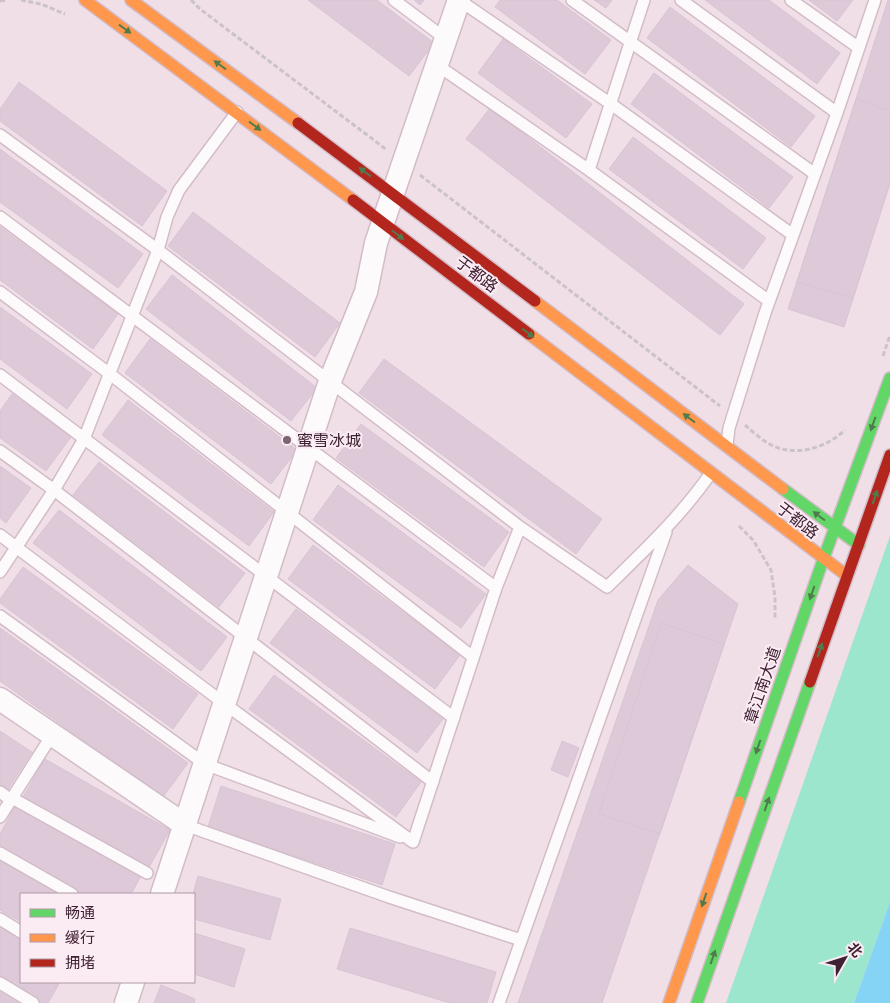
<svg xmlns="http://www.w3.org/2000/svg" width="890" height="1003" viewBox="0 0 890 1003" font-family="'Space Grotesk','Noto Sans SC',sans-serif">
	<style>
		.green { fill: #9be6cc }
		.water { fill: #86d4f5 }
		.building { fill: #dec9d9; stroke: #d7c4d4 }
		.lines { fill: none; stroke-linecap: round; stroke-linejoin: round }
		.lane-casing { stroke: #d2bcc8; stroke-width: 14 }
		.street-casing { stroke: #d2bcc8; stroke-width: 25 }
		.fast-casing { stroke: #d2bcc8; stroke-width: 14 }
		.slow-casing { stroke: #d2bcc8; stroke-width: 14 }
		.jam-casing { stroke: #d2bcc8; stroke-width: 14 }
		.path { stroke: #cbc3c7; stroke-width: 3; stroke-dasharray: 5 2.5; stroke-linecap: butt }
		.lane { stroke: #fdfafc; stroke-width: 11 }
		.street { stroke: #fdfafc; stroke-width: 22 }
		.fast { stroke: #63d668; stroke-width: 11 }
		.slow { stroke: #ff974d; stroke-width: 11 }
		.jam { stroke: #b3261e; stroke-width: 11 }
		.oneway { fill: #507c4d }
		.poi-dot { fill: #7d6472; stroke: #fbebf3; stroke-width: 2 }
		.labels { text-anchor: middle; stroke-width: 4; stroke-linejoin: round; paint-order: stroke }
		.street-label { font-size: 16px; fill: #3e2132; stroke: #fbebf3 }
		.poi-label { font-size: 16px; fill: #3e2132; stroke: #fbebf3; text-anchor: start }
	</style>
	<rect width="100%" height="100%" fill="#f1dfe8"/>
	<path class="green" d="M 890,536 L 890,902 L 854,1003 L 726,1003 Z"/>
	<path class="water" d="M 890,902 L 890,1003 L 854,1003 Z"/>
	<path class="building" d="M 308,0 L 377,0 L 434,43 L 409,76 Z
		M 414,0 L 424,0 L 420,5 Z
		M 500,0 L 557,0 L 611,40 L 585,74 L 495,7 Z
		M 594,0 L 612,0 L 606,8 Z
		M 705,0 L 769,0 L 840,53 L 817,84 Z
		M 809,0 L 853,0 L 837,21 Z
		M 888,0 L 890,0 L 890,183 L 844,327 L 788,309 Z
		M 670,7 L 815,116 L 791,147 L 647,38 Z
		M 503,39 L 592,104 L 566,138 L 478,73 Z
		M 654,73 L 793,177 L 769,208 L 631,104 Z
		M 19,82 L 167,191 L 142,226 L 0,121 L 0,109 Z
		M 856,99 L 890,111 L 890,183 L 853,298 L 797,282 Z
		M 490,108 L 744,304 L 720,335 L 466,139 Z
		M 633,137 L 766,238 L 743,269 L 609,169 Z
		M 0,149 L 143,254 L 118,288 L 0,202 Z
		M 193,212 L 340,323 L 315,357 L 168,246 Z
		M 0,227 L 118,314 L 93,349 L 0,280 Z
		M 172,275 L 317,388 L 291,421 L 146,309 Z
		M 0,307 L 92,374 L 67,409 L 0,359 Z
		M 150,339 L 297,450 L 271,484 L 125,373 Z
		M 384,359 L 602,519 L 576,554 L 359,393 Z
		M 12,394 L 71,437 L 46,471 L 0,438 L 0,411 Z
		M 128,400 L 274,512 L 249,546 L 102,435 Z
		M 361,424 L 509,532 L 484,567 L 336,458 Z
		M 99,462 L 245,573 L 219,607 L 73,495 Z
		M 0,466 L 31,488 L 6,523 L 0,518 Z
		M 338,485 L 486,594 L 461,628 L 313,520 Z
		M 59,510 L 227,637 L 201,671 L 33,543 Z
		M 313,545 L 460,655 L 435,689 L 288,579 Z
		M 688,565 L 738,604 L 602,1003 L 518,1003 L 658,600 Z
		M 23,567 L 198,694 L 173,729 L 0,603 L 0,599 Z
		M 296,609 L 443,719 L 417,753 L 270,643 Z
		M 661,623 L 724,644 L 660,834 L 599,814 Z
		M 0,628 L 188,763 L 163,797 L 0,681 Z
		M 274,675 L 421,782 L 396,817 L 249,709 Z
		M 0,731 L 32,752 L 8,789 L 0,784 Z
		M 562,741 L 579,748 L 568,777 L 551,770 Z
		M 45,759 L 170,830 L 148,869 L 23,797 Z
		M 221,786 L 395,844 L 382,885 L 208,827 Z
		M 16,805 L 141,876 L 131,894 L 83,894 L 0,847 L 0,834 Z
		M 0,859 L 62,894 L 21,894 L 21,922 L 0,910 Z
		M 198,876 L 281,899 L 270,940 L 194,919 L 193,894 Z
		M 0,927 L 21,939 L 21,982 L 60,982 L 48,1003 L 41,1003 L 0,978 Z
		M 350,928 L 496,972 L 487,1003 L 450,1003 L 337,969 Z
		M 194,933 L 245,949 L 234,987 L 194,974 Z
		M 161,985 L 195,999 L 194,1003 L 154,1003 Z
		M 0,992 L 18,1003 L 0,1003 Z"/>
	<g class="lines">
		<defs>
			<path id="lane" d="M 394,0 L 446,39
				M 459,0 L 611,104 L 793,235
				M 572,0 L 815,174
				M 681,0 L 837,113
				M 791,0 L 859,48
				M 437,65 L 589,170 L 769,301
				M 0,135 L 158,250 L 520,527 L 607,587 C 645,550 680,517 711,473
				M 589,170 L 644,0
				M 0,217 L 496,588
				M 0,292 L 110,374 L 473,657
				M 0,375 L 454,718
				M 727,445 L 729,428 L 765,313 L 837,113 L 875,0
				M 0,451 L 54,490 L 433,782
				M 0,535 L 225,704 L 413,842
				M 0,572 L 54,490 L 84,439 L 158,250 L 167,217 L 179,190 L 237,112
				M 0,616 L 205,764 L 400,837
				M 0,792 L 11,800
				M 12,798 L 147,873
				M 0,817 L 52,735
				M 185,825 L 389,897 L 521,940
				M 413,842 L 496,588 L 520,527
				M 0,853 L 72,894
				M 0,919 L 21,932
				M 0,983 L 33,1003
				M 499,1003 L 666,532"/>
			<path id="street" d="M 0,699 L 185,825
				M 162,894 L 330,381 L 366,292 L 376,243 L 459,0
				M 126,1003 L 133,982"/>
			<path id="fast" d="M 783,489 L 859,545
				M 739,802 L 823,560 L 890,378
				M 697,1003 L 810,682"/>
			<path id="slow" d="M 85,0 L 353,200
				M 131,0 L 298,123
				M 535,301 L 783,489
				M 529,334 L 846,575
				M 669,1003 L 739,802"/>
			<path id="jam" d="M 298,123 L 535,301
				M 353,200 L 529,334
				M 810,682 L 890,455"/>
		</defs>
		<use href="#lane" class="lane-casing"/>
		<use href="#street" class="street-casing"/>
		<use href="#fast" class="fast-casing"/>
		<use href="#slow" class="slow-casing"/>
		<use href="#jam" class="jam-casing"/>
		<path class="path" d="M 21,0 L 41,4 L 65,14
			M 191,0 L 200,9 L 387,150
			M 0,1 L 6,0
			M 420,175 L 720,406
			M 883,356 L 890,335
			M 745,425 C 753,432 763,441 773,446 C 798,457 827,447 845,430
			M 739,526 L 753,540 L 771,570 L 775,597 L 775,618"/>
		<use href="#lane" class="lane"/>
		<use href="#street" class="street"/>
		<use href="#fast" class="fast"/>
		<use href="#slow" class="slow"/>
		<use href="#jam" class="jam"/>
	</g>
	<defs><path id="oneway-solid" d="M-6-.8H1V-3.2L6.5 0L1 3.2V.8H-6Z" transform="scale(1.25)"/></defs>
	<g class="oneway">
		<use href="#oneway-solid" transform="translate(125 29) rotate(36)"/>
		<use href="#oneway-solid" transform="translate(220 65) rotate(-144)"/>
		<use href="#oneway-solid" transform="translate(255 126) rotate(37)"/>
		<use href="#oneway-solid" transform="translate(365 172) rotate(-143)"/>
		<use href="#oneway-solid" transform="translate(398 235) rotate(37)"/>
		<use href="#oneway-solid" transform="translate(528 333) rotate(37)"/>
		<use href="#oneway-solid" transform="translate(689 418) rotate(-143)"/>
		<use href="#oneway-solid" transform="translate(873 424) rotate(110)"/>
		<use href="#oneway-solid" transform="translate(875 497) rotate(-71)"/>
		<use href="#oneway-solid" transform="translate(819 516) rotate(-143)"/>
		<use href="#oneway-solid" transform="translate(812 593) rotate(109)"/>
		<use href="#oneway-solid" transform="translate(820 650) rotate(-71)"/>
		<use href="#oneway-solid" transform="translate(758 747) rotate(109)"/>
		<use href="#oneway-solid" transform="translate(767 804) rotate(-71)"/>
		<use href="#oneway-solid" transform="translate(704 900) rotate(109)"/>
		<use href="#oneway-solid" transform="translate(713 957) rotate(-71)"/>
	</g>
	<circle class="poi-dot" cx="287" cy="440" r="5"/>
	<g class="labels">
		<g class="street-label">
			<text transform="translate(477 274) rotate(37)" y="6">于都路</text>
			<text transform="translate(798 520) rotate(38)" y="6">于都路</text>
			<text transform="translate(762 685) rotate(-71)" y="6">章江南大道</text>
		</g>
		<g class="poi-label">
			<text x="297" y="446">蜜雪冰城</text>
		</g>
	</g>
	<rect x="20" y="893" width="175" height="90" fill="#fbebf3" stroke="#af9aa6"/>
	<rect x="30" y="909" width="25" height="8" fill="#63d668" stroke="#af9aa6"/>
	<text x="65" y="918" font-size="15" fill="#3e2132">畅通</text>
	<rect x="30" y="934" width="25" height="8" fill="#ff974d" stroke="#af9aa6"/>
	<text x="65" y="943" font-size="15" fill="#3e2132">缓行</text>
	<rect x="30" y="959" width="25" height="8" fill="#b3261e" stroke="#af9aa6"/>
	<text x="65" y="968" font-size="15" fill="#3e2132">拥堵</text>
	<g transform="translate(845 958) rotate(51)" stroke="#fbebf3" stroke-width="4" paint-order="stroke">
	<path d="M0-4L9 19L0 12L-9 19Z" fill="#3e2132"/>
	<text y="-8" font-size="14" font-weight="bold" text-anchor="middle" fill="#3e2132">北</text>
	</g>
</svg>
